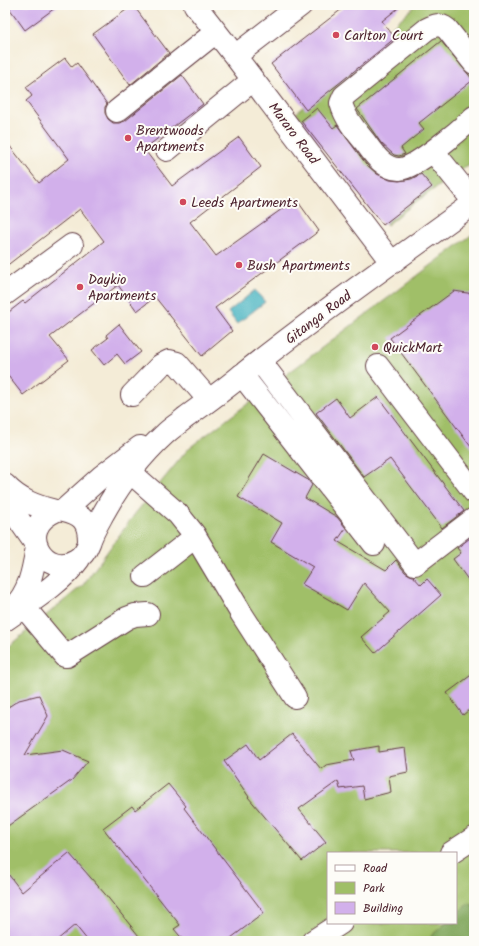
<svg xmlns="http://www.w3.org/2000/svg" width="479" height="946" viewBox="0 0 479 946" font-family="Kalam,sans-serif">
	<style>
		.green { fill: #a0bf67; stroke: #756f49; fill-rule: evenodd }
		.forest { fill: #80a65c; stroke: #656244 }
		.water { fill: #46b4c1; stroke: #486a76 }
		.building { fill: #d2b0eb }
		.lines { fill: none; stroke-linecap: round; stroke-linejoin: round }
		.minor-casing { stroke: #643e45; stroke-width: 24 }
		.major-casing { stroke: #643e45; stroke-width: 24 }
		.minor { stroke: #fff; stroke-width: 22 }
		.major { stroke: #fff; stroke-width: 22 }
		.poi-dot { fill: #d1495b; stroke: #fdfcf7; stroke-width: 1.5 }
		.labels { text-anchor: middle; stroke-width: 4; stroke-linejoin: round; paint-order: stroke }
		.poi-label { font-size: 14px; fill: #4a1f2b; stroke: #fdfcf7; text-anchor: start }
		.street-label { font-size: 14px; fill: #4a1f2b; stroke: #fdfcf7 }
	</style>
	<rect width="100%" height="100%" fill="#fdfcf7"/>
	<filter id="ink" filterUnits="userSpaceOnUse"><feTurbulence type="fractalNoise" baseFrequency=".025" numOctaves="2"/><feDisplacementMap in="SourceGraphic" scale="8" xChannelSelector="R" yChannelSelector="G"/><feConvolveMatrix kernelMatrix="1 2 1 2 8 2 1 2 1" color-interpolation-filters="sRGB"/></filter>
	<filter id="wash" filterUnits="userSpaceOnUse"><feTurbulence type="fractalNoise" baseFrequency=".012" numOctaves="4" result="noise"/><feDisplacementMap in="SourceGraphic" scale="16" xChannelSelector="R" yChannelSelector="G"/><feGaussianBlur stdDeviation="0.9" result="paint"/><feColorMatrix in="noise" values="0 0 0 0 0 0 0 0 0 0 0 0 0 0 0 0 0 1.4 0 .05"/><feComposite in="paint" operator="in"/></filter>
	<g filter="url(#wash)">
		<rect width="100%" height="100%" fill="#f4ecd7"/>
		<path class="green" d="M 416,5 L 474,5 L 474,161 L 417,201 L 387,225 L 296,113 Z
			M 474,233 L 474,941 L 5,941 L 5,649 L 83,585 L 134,515 L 189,448 ZM 328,853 L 456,853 L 456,923 L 328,923 Z"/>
		<path class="forest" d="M 469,903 L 474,906 L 474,941 L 431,941 L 431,936 L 446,923 L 456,923 L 456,914 Z"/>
		<path class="water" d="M 255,290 L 265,302 L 237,324 L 228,312 Z"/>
		<g id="blocks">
			<path class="building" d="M 7,5 L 59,5 L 25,30 Z
				M 133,5 L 169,53 L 130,85 L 93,34 Z
				M 347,5 L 402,5 L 382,21 L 395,38 L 306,110 L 271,64 Z
				M 441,41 L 473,80 L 419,123 L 424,129 L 401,148 L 405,154 L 399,156 L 394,155 L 381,143 L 357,109 Z
				M 65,58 L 72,67 L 77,63 L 107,104 L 105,107 L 105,113 L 108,119 L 113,123 L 119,123 L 125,121 L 182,75 L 203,104 L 144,149 L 172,186 L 239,137 L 261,167 L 190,222 L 216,256 L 296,199 L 319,231 L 215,308 L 232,331 L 202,356 L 155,297 L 137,311 L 118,285 L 50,337 L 69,360 L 23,395 L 5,372 L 5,315 L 23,301 L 25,303 L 104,241 L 80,209 L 5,267 L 5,140 L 39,183 L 69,159 L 26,101 L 32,96 L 26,87 Z
				M 317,108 L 333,128 L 337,125 L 366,164 L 377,174 L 390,180 L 399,181 L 411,179 L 421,174 L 432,187 L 383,225 L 301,121 Z
				M 454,291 L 474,294 L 474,451 L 390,338 Z
				M 119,324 L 141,352 L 125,364 L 117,354 L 104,365 L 92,350 L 108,338 L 106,335 Z
				M 378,397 L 464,511 L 442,528 L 390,459 L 364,477 L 316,413 L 336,398 L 350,418 Z
				M 264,454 L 308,480 L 312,485 L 305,498 L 337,517 L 346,528 L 337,541 L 386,570 L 396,560 L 405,572 L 410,575 L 413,576 L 421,585 L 427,579 L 441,595 L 375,653 L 361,637 L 390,612 L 364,583 L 347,610 L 302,584 L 313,567 L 271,542 L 282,523 L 238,497 Z
				M 474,535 L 474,588 L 453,559 L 461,553 L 457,548 Z
				M 474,673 L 474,706 L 463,715 L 447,693 Z
				M 39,695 L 48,716 L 25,755 L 63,750 L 88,761 L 72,780 L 5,828 L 5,709 L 19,700 Z
				M 292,734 L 321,769 L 326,765 L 354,760 L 351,751 L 379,746 L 379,752 L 405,748 L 408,772 L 389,776 L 391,792 L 364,799 L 362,786 L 340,789 L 338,781 L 299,809 L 326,842 L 302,861 L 248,797 L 249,797 L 224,761 L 248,744 L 259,760 Z
				M 168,784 L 186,806 L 184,808 L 264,913 L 227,941 L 184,941 L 174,929 L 180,925 L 103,828 L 132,806 L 135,810 Z
				M 69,853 L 105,894 L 143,941 L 88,941 L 75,925 L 56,941 L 5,941 L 5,870 L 22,892 Z"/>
		</g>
	</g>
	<g filter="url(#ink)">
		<use href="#blocks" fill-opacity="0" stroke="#643e45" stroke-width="1"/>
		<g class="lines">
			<defs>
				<path id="minor" d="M 195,5 L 235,56 L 392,263
					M 235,56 L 301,5
					M 474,63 L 447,29 C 439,23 435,25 427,29 L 344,96 L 341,103 C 345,118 355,130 365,142 C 373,153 384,170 400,169 C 416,168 461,129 474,117
					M 117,111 L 216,32
					M 167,150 L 253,80
					M 433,151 L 474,202
					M 5,294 L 72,245
					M 260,361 L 415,564 L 474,519
					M 378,366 L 474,492
					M 242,375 L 374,544
					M 132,395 L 161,365 L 169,361 L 177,363 L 209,400
					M 130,472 L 178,514 L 194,534 L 241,613 L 295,697
					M 145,576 L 195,537
					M 24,607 L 65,656 L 67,656 L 127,618 L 135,615 L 148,614
					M 451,853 L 474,838
					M 313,941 L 341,923"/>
				<path id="major" d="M 5,485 C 19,500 35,506 55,511
					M 5,500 L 35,543
					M 64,510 L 102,476 L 140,447
					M 64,510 C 82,514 89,522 89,541
					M 55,511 C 13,530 46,579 76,560 C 83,556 86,551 89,543 C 92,533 98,523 103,514 C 119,485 140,457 165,434 C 171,428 178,424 185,418 C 204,404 224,390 243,374 C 318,314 397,259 474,203
					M 13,608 C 30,591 33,570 37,547
					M 5,620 C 29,603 62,583 79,559"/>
			</defs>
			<use href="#minor" class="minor-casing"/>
			<use href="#major" class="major-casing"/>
			<use href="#minor" class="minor"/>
			<use href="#major" class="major"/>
		</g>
	</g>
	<g class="poi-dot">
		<circle cx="336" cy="35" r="4"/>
		<circle cx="128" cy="138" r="4"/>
		<circle cx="183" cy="202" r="4"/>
		<circle cx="239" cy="265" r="4"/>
		<circle cx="80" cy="287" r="4"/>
		<circle cx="375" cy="347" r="4"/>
	</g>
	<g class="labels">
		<g class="poi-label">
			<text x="344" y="40">Carlton Court</text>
			<text x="136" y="135">Brentwoods<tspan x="136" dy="16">Apartments</tspan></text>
			<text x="191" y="207">Leeds Apartments</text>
			<text x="247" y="270">Bush Apartments</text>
			<text x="88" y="284">Daykio<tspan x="88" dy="16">Apartments</tspan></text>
			<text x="383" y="352">QuickMart</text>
		</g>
		<g class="street-label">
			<text transform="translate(294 133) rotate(53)" y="5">Mararo Road</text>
			<text transform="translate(318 317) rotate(-37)" y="5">Gitanga Road</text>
		</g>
	</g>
	<rect width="479" height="946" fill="none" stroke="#fdfcf7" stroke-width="20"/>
	<rect x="327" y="852" width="130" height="72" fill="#fdfcf7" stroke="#b5a4a5"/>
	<rect x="335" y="865" width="20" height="6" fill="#ffffff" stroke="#b5a4a5"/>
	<text x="363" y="872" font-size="12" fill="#4a1f2b">Road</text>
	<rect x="335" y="882" width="20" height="12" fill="#a0bf67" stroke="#b5a4a5"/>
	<text x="363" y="892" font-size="12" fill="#4a1f2b">Park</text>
	<rect x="335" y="902" width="20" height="12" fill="#d2b0eb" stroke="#b5a4a5"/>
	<text x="363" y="912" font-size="12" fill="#4a1f2b">Building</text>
</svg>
